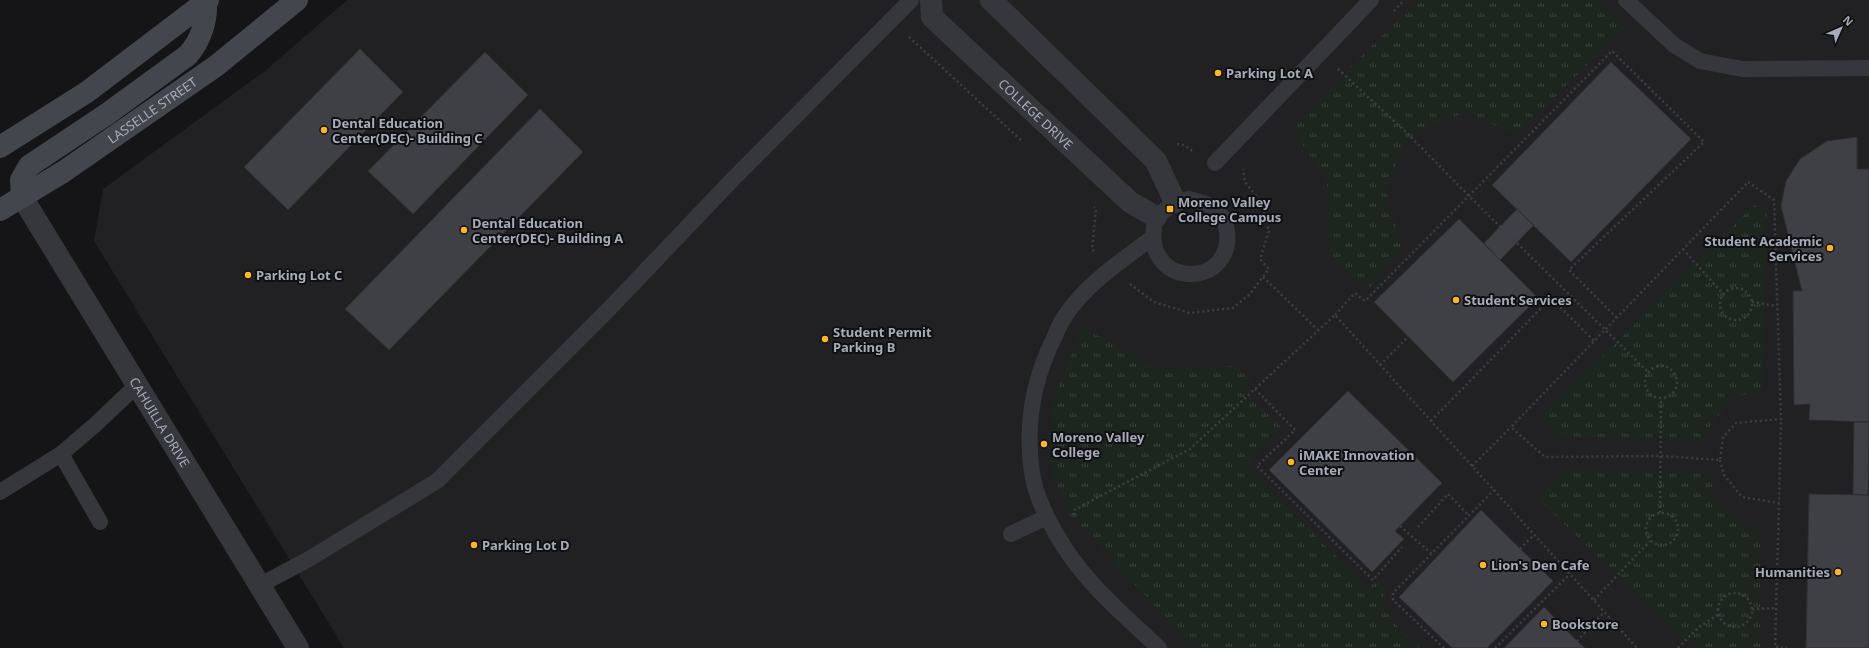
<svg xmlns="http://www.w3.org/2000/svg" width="1869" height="648" viewBox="0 0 1869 648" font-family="'Noto Sans',sans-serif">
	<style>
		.built { fill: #212124 }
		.grass { fill: url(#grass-tufts) }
		.building { fill: #3f4045; stroke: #2f2f34 }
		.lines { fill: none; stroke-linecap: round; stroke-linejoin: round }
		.path { stroke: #3c3e44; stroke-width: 2.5; stroke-dasharray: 2 3; stroke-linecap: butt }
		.lane { stroke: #36373d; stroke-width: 16 }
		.street { stroke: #36373d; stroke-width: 22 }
		.secondary { stroke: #44464d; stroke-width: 22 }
		.path-bridge { stroke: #3c3e44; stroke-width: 2.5; stroke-dasharray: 2 3; stroke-linecap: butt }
		.poi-dot { fill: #ffb526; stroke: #101012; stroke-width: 1.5 }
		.labels { text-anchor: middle; stroke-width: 4; stroke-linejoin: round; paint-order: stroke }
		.poi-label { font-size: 13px; font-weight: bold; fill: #a6acb9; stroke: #101012; text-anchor: start }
		.street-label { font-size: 13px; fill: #a6acb9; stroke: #101012 }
	</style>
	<defs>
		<pattern id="grass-tufts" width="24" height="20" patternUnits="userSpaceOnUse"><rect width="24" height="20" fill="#1d261e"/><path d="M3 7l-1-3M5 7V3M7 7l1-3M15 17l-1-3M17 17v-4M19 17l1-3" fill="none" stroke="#3b433d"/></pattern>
	</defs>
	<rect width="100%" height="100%" fill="#151517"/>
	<path class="built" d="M 347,0 L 1869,0 L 1869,648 L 344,648 L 94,241 L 103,189 L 265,71 Z"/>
	<path class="grass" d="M 1417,0 L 1598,0 L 1626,28 L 1597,55 L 1517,135 L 1466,112 L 1420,130 L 1405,142 L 1386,189 L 1402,250 L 1368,290 L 1330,255 L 1327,181 L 1291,127 Z
		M 1754,205 L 1767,212 L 1762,391 L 1736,396 L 1717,417 L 1701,440 L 1559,436 L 1541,418 Z
		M 1082,327 L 1159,370 L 1236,366 L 1253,380 L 1243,390 L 1281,427 L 1247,466 L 1368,589 L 1378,580 L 1386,590 L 1382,599 L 1400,631 L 1421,648 L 1194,648 L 1068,513 L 1052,470 L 1052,403 Z
		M 1566,472 L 1709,473 L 1715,499 L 1736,517 L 1760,532 L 1760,648 L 1693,648 L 1538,499 Z"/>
	<path class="building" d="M 360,49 L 403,92 L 288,210 L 244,167 Z
		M 485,52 L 528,95 L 413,214 L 368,171 Z
		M 1611,62 L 1691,139 L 1571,262 L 1492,185 Z
		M 540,109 L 583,152 L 389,350 L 345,309 Z
		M 1857,137 L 1857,169 L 1869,169 L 1869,422 L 1809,420 L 1810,404 L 1794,405 L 1793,291 L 1802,291 L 1781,206 L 1786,181 L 1800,159 L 1827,141 Z
		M 1517,209 L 1534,225 L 1500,260 L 1484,243 Z
		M 1459,219 L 1538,298 L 1453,382 L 1374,302 Z
		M 1348,391 L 1442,483 L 1395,531 L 1404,539 L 1372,572 L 1269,470 Z
		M 1854,422 L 1869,422 L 1868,495 L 1853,494 Z
		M 1809,494 L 1869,495 L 1869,648 L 1806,648 Z
		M 1481,510 L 1553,581 L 1487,648 L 1452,648 L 1399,597 Z
		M 1544,607 L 1577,641 L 1585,648 L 1504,648 Z"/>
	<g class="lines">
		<path class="path" d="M 1394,11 L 1404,0
			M 909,37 L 1023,142
			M 1338,69 L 1408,134 L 1470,197 L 1648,372
			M 1177,144 L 1184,145 L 1194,152
			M 1748,182 L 1774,200 L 1781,419 L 1736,423 L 1723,437 L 1720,460 L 1661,456 L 1545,457 L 1511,427 Z
			M 1683,249 L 1723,294
			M 1094,251 L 1092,249 L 1096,209 L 1094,207
			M 1263,277 L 1318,330
			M 1130,284 L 1154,302 L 1190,313 L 1233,308 L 1249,295 L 1269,269 L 1260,259 L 1269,231 L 1261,202 L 1245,182 L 1243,169
			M1720 304a16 16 0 1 1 32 0a16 16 0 1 1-32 0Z
			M 1752,302 L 1777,306
			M 1335,315 L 1355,293 L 1365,301 L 1612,51 L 1704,142 L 1569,270 L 1617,318
			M 1380,365 L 1408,337
			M1645 382a16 16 0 1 1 32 0a16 16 0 1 1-32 0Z
			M 1255,389 L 1295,430 L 1257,466 L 1373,580 L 1402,547
			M 1431,421 L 1551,298 L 1594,341
			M 1720,460 L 1724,475 L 1742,497 L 1779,503 L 1781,419
			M 1472,466 L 1511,427
			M 1779,503 L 1775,647 L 1787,648
			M1646 529a16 16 0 1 1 32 0a16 16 0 1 1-32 0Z
			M 1660,513 L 1661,398
			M 1074,515 L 1074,510 L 1190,449 L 1335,315 L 1637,648
			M 1418,527 L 1448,494 L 1469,516
			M 1520,549 L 1534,535
			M1718 610a17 17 0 1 1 34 0a17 17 0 1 1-34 0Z
			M 1594,600 L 1650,541
			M 1752,609 L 1776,608
			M 1577,641 L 1604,612
			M 1444,648 L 1393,600 L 1393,593 L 1494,490
			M 1495,648 L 1570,574
			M 1678,648 L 1699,627 L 1719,614"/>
		<path class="lane" d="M 1626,0 L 1674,45 L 1700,61 L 1742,69 L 1869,68
			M 1215,163 L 1371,0
			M 1189,199 C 1205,202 1222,208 1226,226 C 1240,291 1136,292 1156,217 L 1175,202 Z
			M 1152,238 C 1121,261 1086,284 1065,316 C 1060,323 1057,331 1054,338 C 1033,380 1025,425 1032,473 C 1038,510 1067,556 1092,583 C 1112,606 1137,627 1159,648
			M 61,454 L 100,522
			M 0,492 L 61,454 L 96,424 L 137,385
			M 1011,534 L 1047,517
			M 260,585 L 309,559 L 437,481 L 610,308 L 733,179 L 911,0"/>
		<g class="street">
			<path id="s1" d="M 931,0 L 932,17 L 1130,202 L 1156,217"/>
			<path d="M 991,0 L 1156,161 L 1175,202"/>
			<path id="s2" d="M 22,197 L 298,648"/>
		</g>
		<g class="secondary">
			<path d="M 0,147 L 87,92 L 208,0"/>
			<path d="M 22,197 L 21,180 L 29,166 L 107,114 L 188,55 C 200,41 207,22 206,2"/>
			<path id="s3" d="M 0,210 L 63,172 L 216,66 L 297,0"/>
		</g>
		<path class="path-bridge" d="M 1400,526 L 1432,554"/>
	</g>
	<g class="poi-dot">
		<circle cx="1218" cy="73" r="4"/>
		<circle cx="324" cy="130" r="4"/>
		<rect x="1166" y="205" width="8" height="8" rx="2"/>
		<circle cx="464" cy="230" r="4"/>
		<circle cx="1830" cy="248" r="4"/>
		<circle cx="248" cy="275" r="4"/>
		<circle cx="1456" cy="300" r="4"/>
		<circle cx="825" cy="339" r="4"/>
		<circle cx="1044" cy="444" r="4"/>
		<circle cx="1291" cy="462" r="4"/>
		<circle cx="474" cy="545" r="4"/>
		<circle cx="1483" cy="565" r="4"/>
		<circle cx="1838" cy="572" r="4"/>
		<circle cx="1544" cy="624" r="4"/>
	</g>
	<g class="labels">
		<g class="poi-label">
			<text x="1226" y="78">Parking Lot A</text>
			<text x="332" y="128">Dental Education<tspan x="332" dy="15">Center(DEC)- Building C</tspan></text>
			<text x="1178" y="207">Moreno Valley<tspan x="1178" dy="15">College Campus</tspan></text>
			<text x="472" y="228">Dental Education<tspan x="472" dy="15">Center(DEC)- Building A</tspan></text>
			<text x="1822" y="246" text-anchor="end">Student Academic<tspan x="1822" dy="15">Services</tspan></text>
			<text x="256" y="280">Parking Lot C</text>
			<text x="1464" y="305">Student Services</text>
			<text x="833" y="337">Student Permit<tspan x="833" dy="15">Parking B</tspan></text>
			<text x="1052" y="442">Moreno Valley<tspan x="1052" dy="15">College</tspan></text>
			<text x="1299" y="460">iMAKE Innovation<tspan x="1299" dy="15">Center</tspan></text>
			<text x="482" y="550">Parking Lot D</text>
			<text x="1491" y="570">Lion's Den Cafe</text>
			<text x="1830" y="577" text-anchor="end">Humanities</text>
			<text x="1552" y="629">Bookstore</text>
		</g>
		<g class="street-label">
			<text dy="5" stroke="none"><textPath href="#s3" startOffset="182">LASSELLE STREET</textPath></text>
			<text dy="5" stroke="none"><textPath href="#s1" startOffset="159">COLLEGE DRIVE</textPath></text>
			<text dy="5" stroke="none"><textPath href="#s2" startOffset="264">CAHUILLA DRIVE</textPath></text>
		</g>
	</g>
	<g transform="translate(1841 28) rotate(45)" stroke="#101012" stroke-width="3" paint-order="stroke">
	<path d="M0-3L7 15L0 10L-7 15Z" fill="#a6acb9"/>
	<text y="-6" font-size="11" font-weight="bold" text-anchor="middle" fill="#a6acb9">N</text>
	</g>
</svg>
